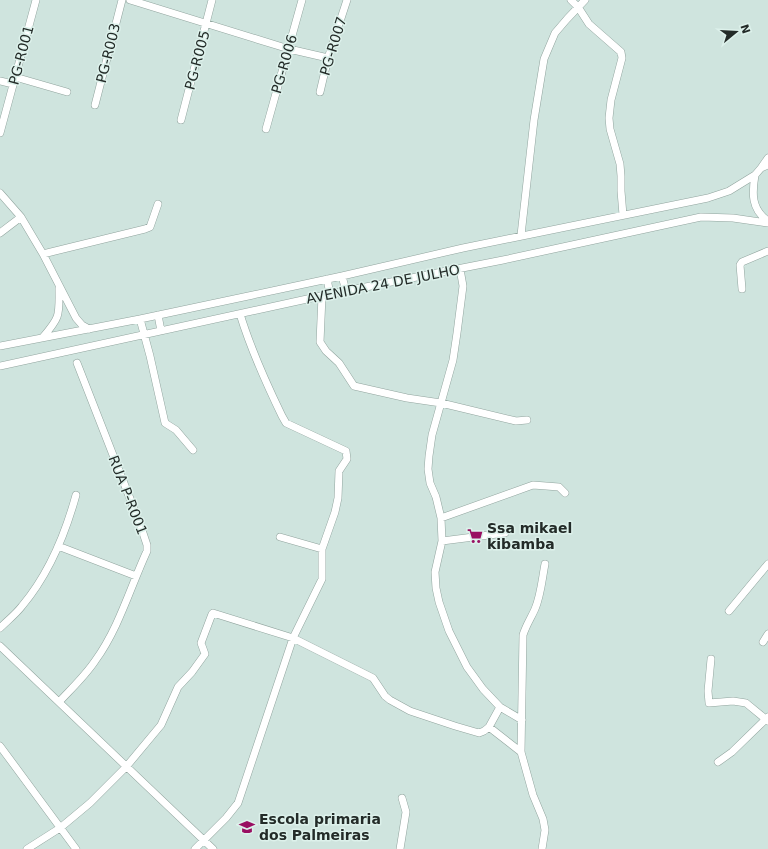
<svg xmlns="http://www.w3.org/2000/svg" width="768" height="849" viewBox="0 0 768 849" font-family="'DejaVu Sans',sans-serif">
	<style>
		.lines { fill: none; stroke-linecap: round; stroke-linejoin: round }
		.minor-casing { stroke: #91a49e; stroke-width: 8 }
		.minor { stroke: #fff; stroke-width: 7 }
		.labels { text-anchor: middle; stroke-width: 3; stroke-linejoin: round; paint-order: stroke }
		.street-label { font-size: 14px; fill: #232b28; stroke: #ddf1eb }
		.poi-label { font-size: 14px; font-weight: bold; fill: #232b28; stroke: #ddf1eb; text-anchor: start }
	</style>
	<rect width="100%" height="100%" fill="#cfe4de"/>
	<g class="lines">
		<defs>
			<path id="minor" d="M 130,0 L 289,49 L 328,58
				M 571,0 L 578,7 L 589,24 L 621,52 L 622,58 L 611,100 L 609,118 L 610,129 L 620,164 L 621,176 L 621,191 L 623,215
				M 15,77 L 67,92
				M 0,81 L 13,84
				M 320,92 L 328,58 L 347,0
				M 95,105 L 122,0
				M 181,120 L 212,0
				M 266,129 L 302,0
				M 0,133 L 36,0
				M 768,165 L 761,168 L 755,175 C 752,193 751,209 768,221
				M 761,168 L 768,158
				M 0,193 L 21,217 L 43,254 L 76,318 L 82,325 L 89,329
				M 0,233 L 21,217
				M 521,235 L 534,120 L 544,59 L 555,33 L 567,19 L 585,0
				M 43,254 L 145,229 L 150,227 L 158,204
				M 460,269 L 463,286 L 457,333 L 453,360 L 432,435 L 429,456 L 428,469 L 430,483 L 436,497 L 441,518 L 442,541 L 435,572 L 436,588 L 439,602 L 449,631 L 467,667 L 483,689 L 500,707 L 522,720
				M 342,276 L 346,291
				M 327,279 L 330,294
				M 742,289 L 740,265 L 742,262 L 768,251
				M 322,296 L 320,342 L 326,351 L 339,363 L 354,386 L 407,398 L 441,403 L 516,421 L 527,420
				M 158,315 L 161,331
				M 140,319 L 150,356 L 165,423 L 176,430 L 193,450
				M 43,337 C 61,316 59,315 59,288
				M 0,346 L 140,319 L 342,276 L 463,248 L 708,198 L 729,191 L 755,175
				M 0,366 L 330,294 L 503,260 L 701,217 L 733,218 L 768,223
				M 441,518 L 533,485 L 559,487 L 565,493
				M 280,537 L 322,549
				M 442,541 L 505,533
				M 58,546 L 136,576
				M 729,611 L 768,564
				M 0,628 C 7,621 16,614 22,606 C 49,574 65,535 76,495
				M 763,642 L 768,634
				M 0,646 L 213,849
				M 711,659 L 708,691 L 709,703 L 733,701 L 746,703 L 768,721
				M 59,702 C 71,689 85,676 95,661 C 119,628 130,588 147,551 L 147,545 L 140,524 L 77,363
				M 489,727 L 521,752
				M 0,746 L 76,849
				M 718,762 L 732,752 L 768,717
				M 27,849 L 60,828 L 90,803 L 126,767 L 161,725 L 178,687 L 192,672 L 205,654 L 201,643 L 212,614 L 213,613 L 293,638 L 373,678 L 385,696 L 390,700 L 410,711 L 455,726 L 479,733 L 484,731 L 489,727 L 500,707
				M 195,849 L 226,818 L 238,803 L 293,638 L 322,579 L 322,549 L 335,512 L 338,498 L 339,471 L 347,459 L 346,451 L 286,423 L 282,416 C 266,383 251,350 240,314
				M 400,849 L 406,812 L 402,798
				M 542,849 L 545,830 L 543,819 L 533,795 L 521,752 L 523,635 C 526,625 531,618 535,609 C 541,595 542,579 545,564"/>
		</defs>
		<use href="#minor" class="minor-casing"/>
		<use href="#minor" class="minor"/>
	</g>
	<defs>
		<symbol id="supermarket-bare" viewBox="-9 -9 18 18"><path d="M-6-5.5h2.5l.6 2H6L4.5 2H-2.5L-4.4-4H-6ZM-1.5 3.2a1.3 1.3 0 1 0 .1 0ZM3 3.2a1.3 1.3 0 1 0 .1 0Z" fill="#990f62" stroke="#ddf1eb" stroke-width="2.5" paint-order="stroke"/></symbol>
		<symbol id="school-bare" viewBox="-9 -9 18 18"><path d="M0-5L7-2L0 1L-7-2ZM-4 1L0 2.5L4 1V4Q0 6-4 4Z" fill="#990f62" stroke="#ddf1eb" stroke-width="2.5" paint-order="stroke"/></symbol>
	</defs>
	<g fill-rule="evenodd">
		<use href="#supermarket-bare" x="464" y="525" width="22" height="22"/>
		<use href="#school-bare" x="236" y="816" width="22" height="22"/>
	</g>
	<g class="labels">
		<g class="street-label">
			<text transform="translate(333 46) rotate(-73)" y="5">PG-R007</text>
			<text transform="translate(108 53) rotate(-76)" y="5">PG-R003</text>
			<text transform="translate(21 55) rotate(-75)" y="5">PG-R001</text>
			<text transform="translate(197 60) rotate(-75)" y="5">PG-R005</text>
			<text transform="translate(284 64) rotate(-74)" y="5">PG-R006</text>
			<text transform="translate(383 284) rotate(-11)" y="5">AVENIDA 24 DE JULHO</text>
			<text transform="translate(128 495) rotate(69)" y="5">RUA P-R001</text>
		</g>
		<g class="poi-label">
			<text x="487" y="533">Ssa mikael<tspan x="487" dy="16">kibamba</tspan></text>
			<text x="259" y="824">Escola primaria<tspan x="259" dy="16">dos Palmeiras</tspan></text>
		</g>
	</g>
	<g transform="translate(736 32) rotate(72)" stroke="#ddf1eb" stroke-width="3" paint-order="stroke">
	<path d="M0-3L7 15L0 10L-7 15Z" fill="#232b28"/>
	<text y="-6" font-size="11" font-weight="bold" text-anchor="middle" fill="#232b28">N</text>
	</g>
</svg>
